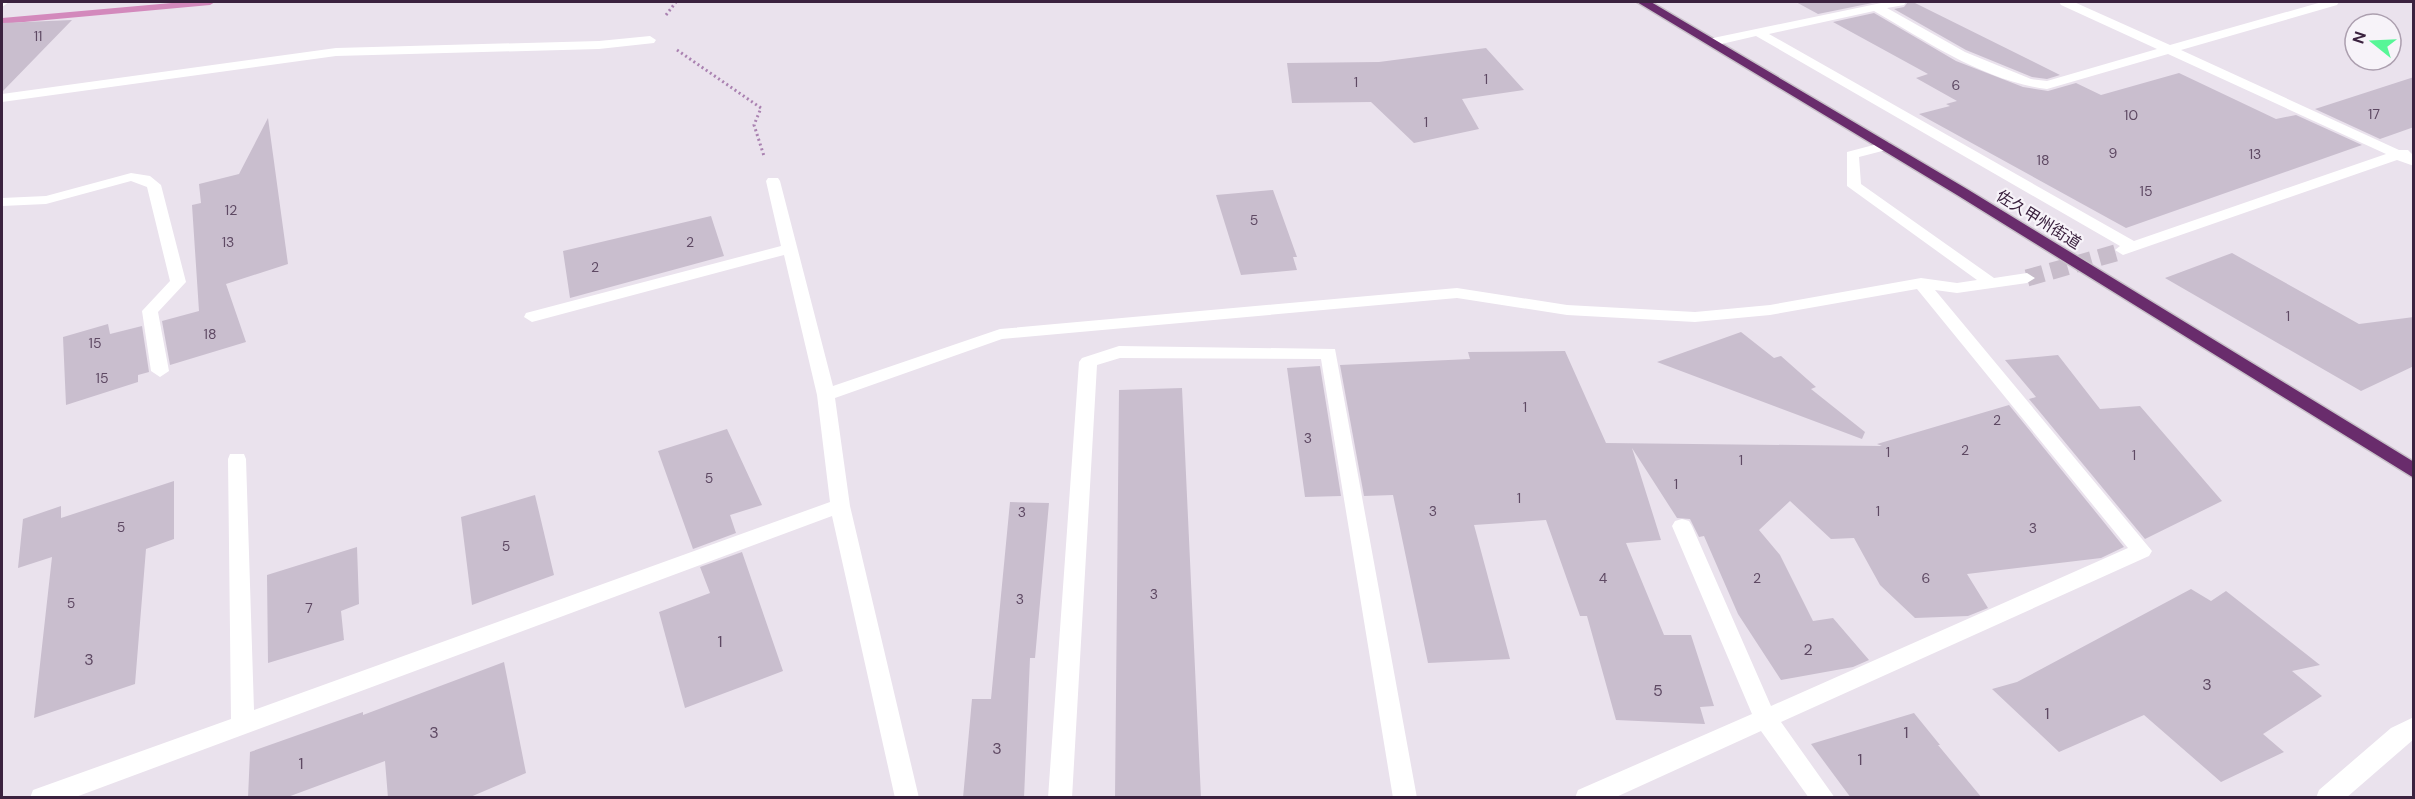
<svg xmlns="http://www.w3.org/2000/svg" width="2415" height="799" viewBox="0 0 2415 799" font-family="'DM Sans','Noto Sans JP',sans-serif">
	<style>
		.lines { fill: none; stroke-linecap: round; stroke-linejoin: round }
		.stream { fill: #d389bc; fill-rule: evenodd }
		.building { fill: #c9bece }
		.minor-tunnel { stroke: #c7bcca; stroke-width: 17; stroke-dasharray: 17 8; stroke-linecap: butt }
		.highway-casing { stroke: #c8c1c9; stroke-width: 3 }
		.path { stroke: #aa82b1; stroke-width: 3; stroke-dasharray: 2 3; stroke-linecap: butt }
		.minor { fill: #fff; fill-rule: evenodd }
		.highway { fill: #692c6c; fill-rule: evenodd }
		.labels { text-anchor: middle; stroke-width: 4.5; stroke-linejoin: round; paint-order: stroke }
		.number-label { font-size: 14px; fill: #5e4963 }
		.street-label { font-size: 16px; fill: #3b223f; stroke: #f7f3f9 }
		.near-number-label { font-size: 16px; fill: #5e4963 }
	</style>
	<rect width="100%" height="100%" fill="#eae2ed"/>
	<g class="lines">
		<path class="stream" d="M 183,2 L 215,2 L 210,5 L 2,24 L 2,18 Z"/>
	</g>
	<path class="building" d="M 1796,2 L 1877,2 L 1818,14 Z
		M 1908,2 L 1913,2 L 2060,75 L 2047,79 L 2032,77 L 1966,50 L 1894,9 L 1904,7 Z
		M 1874,13 L 1956,61 L 2023,87 L 2048,91 L 2076,83 L 2101,95 L 2179,73 L 2276,119 L 2296,115 L 2362,145 L 2126,228 L 1919,114 L 1950,106 L 1946,104 L 1957,101 L 1916,78 L 1928,74 L 1833,22 Z
		M 72,20 L 2,92 L 2,23 Z
		M 1486,48 L 1524,90 L 1462,99 L 1479,129 L 1414,143 L 1371,102 L 1292,103 L 1287,63 L 1379,62 Z
		M 2414,77 L 2414,127 L 2380,139 L 2315,109 Z
		M 268,118 L 288,264 L 226,284 L 246,342 L 170,365 L 162,321 L 199,311 L 192,205 L 201,203 L 199,184 L 239,174 Z
		M 1273,190 L 1297,257 L 1293,257 L 1297,270 L 1241,275 L 1216,195 Z
		M 711,216 L 724,256 L 570,298 L 563,251 Z
		M 2232,253 L 2359,324 L 2414,317 L 2414,366 L 2361,391 L 2165,278 Z
		M 108,324 L 110,334 L 142,326 L 149,372 L 138,375 L 138,382 L 66,405 L 63,337 Z
		M 1741,332 L 1774,358 L 1781,356 L 1816,387 L 1811,389 L 1865,432 L 1862,439 L 1657,362 Z
		M 1565,351 L 1606,443 L 1882,446 L 1877,444 L 2009,405 L 2124,547 L 2101,558 L 1967,574 L 1988,608 L 1968,616 L 1915,618 L 1880,585 L 1854,538 L 1831,539 L 1790,501 L 1759,530 L 1780,555 L 1813,621 L 1833,618 L 1869,660 L 1853,667 L 1781,680 L 1738,614 L 1704,536 L 1699,537 L 1690,519 L 1677,518 L 1632,448 L 1661,540 L 1626,543 L 1664,635 L 1691,635 L 1714,706 L 1700,707 L 1705,724 L 1616,720 L 1587,616 L 1580,616 L 1546,520 L 1474,525 L 1510,659 L 1428,663 L 1393,495 L 1364,496 L 1340,365 L 1470,359 L 1468,352 Z
		M 2058,355 L 2100,409 L 2140,406 L 2222,501 L 2145,539 L 2029,399 L 2036,397 L 2005,360 Z
		M 1320,366 L 1341,496 L 1305,497 L 1287,368 Z
		M 1182,388 L 1201,798 L 1115,798 L 1119,390 Z
		M 727,429 L 762,505 L 730,515 L 736,533 L 693,549 L 658,451 Z
		M 174,481 L 174,539 L 146,549 L 135,684 L 34,718 L 52,557 L 18,568 L 23,519 L 61,506 L 61,518 Z
		M 535,495 L 554,575 L 472,605 L 461,517 Z
		M 1010,502 L 1049,503 L 1035,658 L 1030,658 L 1024,798 L 963,798 L 972,699 L 991,699 Z
		M 357,547 L 359,604 L 341,611 L 344,640 L 268,663 L 267,575 Z
		M 742,552 L 783,671 L 685,708 L 659,612 L 710,593 L 700,567 Z
		M 2191,589 L 2211,601 L 2226,591 L 2320,665 L 2292,671 L 2322,696 L 2263,734 L 2284,752 L 2221,782 L 2144,715 L 2059,752 L 1992,689 L 2017,682 Z
		M 504,662 L 526,773 L 468,798 L 388,798 L 385,761 L 285,798 L 248,798 L 250,752 L 363,712 L 363,715 Z
		M 1914,713 L 1940,745 L 1938,745 L 1982,798 L 1851,798 L 1811,744 Z"/>
	<g class="lines">
		<path class="minor-tunnel" d="M 2027,278 L 2119,252"/>
		<defs>
			<path id="highway" d="M 1637,2 L 1651,2 L 1967,189 L 2414,462 L 2414,478 L 1957,195 Z"/>
		</defs>
		<use href="#highway" class="highway-casing"/>
		<path class="path" d="M 666,15 L 676,2
			M 677,50 L 761,108 L 754,125 L 764,156"/>
		<path class="minor" d="M 2,2 L 9,2 L 2,7 Z
			M 1886,2 L 1906,2 L 1904,5 L 1887,8 L 1965,52 L 2031,79 L 2047,81 L 2157,49 L 2061,5 L 2059,2 L 2074,2 L 2170,45 L 2322,2 L 2339,2 L 2337,5 L 2181,50 L 2399,150 L 2408,150 L 2414,156 L 2414,166 L 2397,160 L 2123,255 L 2115,250 L 2120,246 L 1756,36 L 1713,46 L 1707,42 L 1713,38 ZM 1874,11 C 1928,42 1984,81 2047,89 L 2168,54 L 2386,154 L 2134,241 L 1769,34 Z
			M 650,36 L 656,40 L 654,43 L 599,49 L 336,56 L 2,102 L 2,94 L 336,48 L 599,41 Z
			M 1885,142 L 1890,143 L 1890,149 L 1859,157 L 1861,184 L 1994,278 L 2027,273 L 2035,278 L 2027,283 L 1957,293 L 1935,290 L 2152,551 L 2149,556 L 1781,722 L 1835,798 L 1809,798 L 1761,731 L 1614,798 L 1575,798 L 1578,790 L 1752,714 L 1672,526 L 1675,521 L 1682,519 L 1689,521 L 1692,526 L 1771,706 L 2128,548 L 1917,289 L 1770,315 L 1695,322 L 1567,315 L 1457,298 L 1002,339 L 835,398 L 850,506 L 919,798 L 895,798 L 832,516 L 73,798 L 30,798 L 33,790 L 231,719 L 228,459 L 230,454 L 244,454 L 246,459 L 254,710 L 830,502 L 817,395 L 784,255 L 532,322 L 524,317 L 526,313 L 781,246 L 766,181 L 768,178 L 778,178 L 780,181 L 833,386 L 1000,329 L 1457,288 L 1567,305 L 1695,312 L 1770,305 L 1921,278 L 1957,283 L 1977,280 L 1847,186 L 1847,152 Z
			M 131,173 L 150,176 L 161,185 L 186,282 L 158,312 L 169,371 L 160,377 L 151,371 L 142,311 L 170,281 L 147,187 L 131,181 L 46,204 L 2,206 L 2,198 L 46,196 Z
			M 1119,346 L 1335,349 L 1417,798 L 1393,798 L 1321,359 L 1120,358 L 1097,365 L 1072,798 L 1048,798 L 1079,362 L 1082,358 Z
			M 2414,717 L 2414,739 L 2346,798 L 2316,798 L 2319,790 L 2391,728 Z"/>
		<use href="#highway" class="highway"/>
	</g>
	<g class="labels">
		<g class="number-label">
			<text x="38" y="41">11</text>
			<text x="1486" y="84">1</text>
			<text x="1356" y="87">1</text>
			<text x="1956" y="90">6</text>
			<text x="2374" y="119">17</text>
			<text x="2131" y="120">10</text>
			<text x="1426" y="127">1</text>
			<text x="2113" y="158">9</text>
			<text x="2255" y="159">13</text>
			<text x="2043" y="165">18</text>
			<text x="2146" y="196">15</text>
			<text x="231" y="215">12</text>
			<text x="1254" y="225">5</text>
			<text x="228" y="247">13</text>
			<text x="690" y="247">2</text>
			<text x="595" y="272">2</text>
			<text x="2288" y="321">1</text>
			<text x="210" y="339">18</text>
			<text x="95" y="348">15</text>
			<text x="102" y="383">15</text>
			<text x="1525" y="412">1</text>
			<text x="1997" y="425">2</text>
			<text x="1308" y="443">3</text>
			<text x="1965" y="455">2</text>
			<text x="1888" y="457">1</text>
			<text x="2134" y="460">1</text>
			<text x="1741" y="465">1</text>
			<text x="709" y="483">5</text>
			<text x="1676" y="489">1</text>
			<text x="1519" y="503">1</text>
			<text x="1433" y="516">3</text>
			<text x="1878" y="516">1</text>
			<text x="1022" y="517">3</text>
			<text x="121" y="532">5</text>
			<text x="2033" y="533">3</text>
			<text x="506" y="551">5</text>
			<text x="1603" y="583">4</text>
			<text x="1757" y="583">2</text>
			<text x="1926" y="583">6</text>
			<text x="1154" y="599">3</text>
			<text x="1020" y="604">3</text>
			<text x="71" y="608">5</text>
			<text x="309" y="613">7</text>
		</g>
		<g class="street-label">
			<text transform="translate(2039 219) rotate(32)" y="6">佐久甲州街道</text>
		</g>
		<g class="near-number-label">
			<text x="720" y="647">1</text>
			<text x="1808" y="655">2</text>
			<text x="89" y="665">3</text>
			<text x="2207" y="690">3</text>
			<text x="1658" y="696">5</text>
			<text x="2047" y="719">1</text>
			<text x="434" y="738">3</text>
			<text x="1906" y="738">1</text>
			<text x="997" y="754">3</text>
			<text x="1860" y="765">1</text>
			<text x="301" y="769">1</text>
		</g>
	</g>
	<rect width="2415" height="799" fill="none" stroke="#3b223f" stroke-width="6"/>
	<g transform="translate(2373 42) rotate(288)"><circle r="28" fill="#f7f3f9" stroke="#ac9faf" stroke-width="1.5"/>
	<path d="M0-4.5L10 22L0 15L-10 22Z" fill="#57f697"/>
	<text y="-9" font-size="16" font-weight="bold" text-anchor="middle" fill="#3b223f">N</text>
	</g>
</svg>
